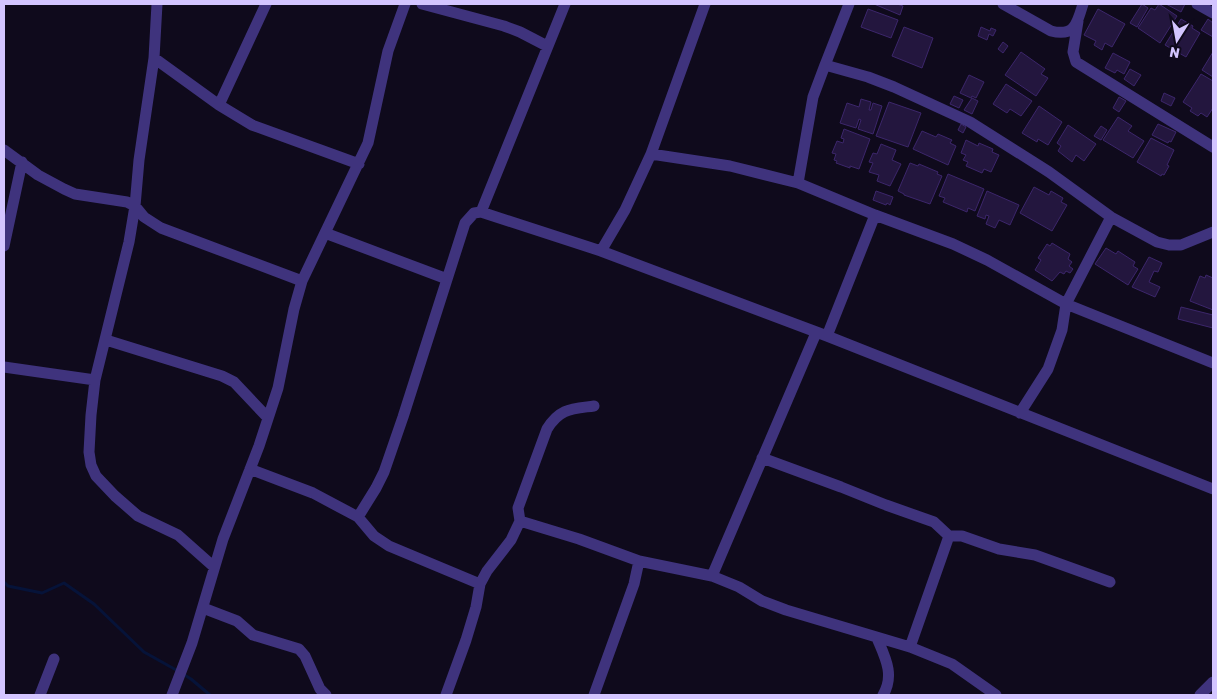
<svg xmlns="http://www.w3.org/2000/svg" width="1217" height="699" viewBox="0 0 1217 699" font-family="Rubik,sans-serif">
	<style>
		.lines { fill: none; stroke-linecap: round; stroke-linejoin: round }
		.stream { stroke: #061339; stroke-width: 3 }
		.building { fill: #23163e; stroke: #3c266b }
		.street { stroke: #3f337d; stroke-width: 11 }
	</style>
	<rect width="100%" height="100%" fill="#0f0a1c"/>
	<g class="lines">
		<path class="stream" d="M 4,582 L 8,586 L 42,593 L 64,583 L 94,604 L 144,652 L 178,671
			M 183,674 L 191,679 L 210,695"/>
	</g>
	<path class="building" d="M 874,4 L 897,4 L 903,6 L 900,15 Z
		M 1142,4 L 1148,8 L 1137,27 L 1130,23 Z
		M 1159,4 L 1177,16 L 1160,43 L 1138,28 L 1151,8 L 1155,10 Z
		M 1166,4 L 1185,4 L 1181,12 Z
		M 868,9 L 898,20 L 891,38 L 861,27 Z
		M 1098,9 L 1125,24 L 1112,47 L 1105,43 L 1102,50 L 1094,45 L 1096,41 L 1084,35 Z
		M 1181,19 L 1193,26 L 1192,28 L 1200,33 L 1186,57 L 1165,45 Z
		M 1208,19 L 1213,23 L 1213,37 L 1201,30 Z
		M 904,27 L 933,38 L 922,68 L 892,56 Z
		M 981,27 L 990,31 L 991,28 L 996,30 L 993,36 L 989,34 L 987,40 L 978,36 Z
		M 1003,42 L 1008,46 L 1003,53 L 998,49 Z
		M 1021,52 L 1045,69 L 1041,74 L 1048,78 L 1036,96 L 1005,75 Z
		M 1213,52 L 1213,77 L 1202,70 Z
		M 1113,53 L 1130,62 L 1124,74 L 1117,70 L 1115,73 L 1105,68 Z
		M 1130,69 L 1141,75 L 1134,86 L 1124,79 Z
		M 1201,74 L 1213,81 L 1213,108 L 1207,117 L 1201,113 L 1198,116 L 1190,111 L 1192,108 L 1183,102 Z
		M 969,75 L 984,82 L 976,98 L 972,96 L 971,98 L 960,93 Z
		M 1006,84 L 1032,101 L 1021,116 L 1010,109 L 1007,113 L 993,104 Z
		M 1164,93 L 1175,98 L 1171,106 L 1161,101 Z
		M 954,96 L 963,100 L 959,108 L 950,104 Z
		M 1119,97 L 1126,101 L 1119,112 L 1113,108 Z
		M 972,98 L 978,101 L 972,114 L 964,110 Z
		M 861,99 L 871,102 L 869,110 L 871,110 L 873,103 L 882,106 L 873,134 L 858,129 L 861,120 L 859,119 L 856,128 L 840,123 L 847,103 L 859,107 Z
		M 889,102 L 921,113 L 908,147 L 876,136 Z
		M 1039,106 L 1062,122 L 1048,145 L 1038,139 L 1037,142 L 1022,133 Z
		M 1118,117 L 1132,126 L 1128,131 L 1144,141 L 1133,158 L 1103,140 Z
		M 961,124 L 966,127 L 963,133 L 958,130 Z
		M 1158,124 L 1176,132 L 1171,142 L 1169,141 L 1168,143 L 1152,135 Z
		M 1068,125 L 1096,144 L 1084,161 L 1076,155 L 1072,162 L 1058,151 L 1061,146 L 1057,143 Z
		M 1101,126 L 1107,130 L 1101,140 L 1094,136 Z
		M 844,129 L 870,139 L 859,169 L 850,166 L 850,168 L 836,163 L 837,161 L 834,160 L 836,154 L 832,153 L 837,141 L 843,143 L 844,139 L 841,138 Z
		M 922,131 L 936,137 L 938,134 L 952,140 L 950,143 L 956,146 L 948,165 L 913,149 Z
		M 1151,138 L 1174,150 L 1167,165 L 1169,166 L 1164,175 L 1162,174 L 1161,176 L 1137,162 Z
		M 966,140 L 978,146 L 979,143 L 993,149 L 992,152 L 999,155 L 991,172 L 984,169 L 982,173 L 966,166 L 968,162 L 963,160 L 966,155 L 961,153 Z
		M 881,144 L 896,150 L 892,160 L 901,164 L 890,186 L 877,181 L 879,175 L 869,172 L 873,163 L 869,162 L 873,153 L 877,154 Z
		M 910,163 L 918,166 L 919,164 L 938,172 L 937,174 L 942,176 L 930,204 L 904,195 L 904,194 L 898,191 Z
		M 948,174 L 984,189 L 975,211 L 968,208 L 967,212 L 943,202 L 945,198 L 939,196 Z
		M 1034,187 L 1049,195 L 1051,191 L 1063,198 L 1061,202 L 1067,205 L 1052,231 L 1020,213 Z
		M 876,191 L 893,197 L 890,205 L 887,203 L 886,205 L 873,200 Z
		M 987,191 L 1019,205 L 1010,225 L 999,220 L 995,228 L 986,224 L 989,216 L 986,215 L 985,219 L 977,216 Z
		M 1052,243 L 1070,254 L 1068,259 L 1072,262 L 1069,266 L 1073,269 L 1070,273 L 1066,271 L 1064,274 L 1060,272 L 1052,281 L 1035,270 L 1041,260 L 1038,258 L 1047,244 L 1050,246 Z
		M 1106,248 L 1116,254 L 1118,251 L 1135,262 L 1133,266 L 1138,269 L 1128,285 L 1095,264 Z
		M 1149,257 L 1162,263 L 1158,272 L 1154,271 L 1149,282 L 1160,287 L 1155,297 L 1132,287 Z
		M 1206,275 L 1213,278 L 1213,310 L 1190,301 L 1200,276 L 1205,278 Z
		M 1181,307 L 1213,315 L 1213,328 L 1178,319 Z"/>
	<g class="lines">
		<path class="street" d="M 157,4 L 154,58 L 139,160 L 135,206 L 129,242 L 95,380 L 91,415 L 89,452 L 91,465 L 96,476 L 115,496 L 138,516 L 178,535 L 214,567
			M 422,4 L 504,26 L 520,32 L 547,46
			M 1003,4 L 1051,31 C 1075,37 1077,23 1083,4
			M 1197,4 L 1213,13
			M 1078,21 L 1073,52 L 1076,62 L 1213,147
			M 154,58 L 219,105 L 252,125 L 359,164
			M 825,65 L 849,4
			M 219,105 L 266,4
			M 4,150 L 38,175 L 64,189 L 75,194 L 127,202 L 135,206 L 144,217 L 161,228 L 302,281
			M 651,154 L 730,166 L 798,183 L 875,215 L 953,244 L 987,260 L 1066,304 L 1213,363
			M 798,183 L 813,97 L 825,65 L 868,77 L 894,87 L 970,122 L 1049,172 L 1111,217 L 1157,242 L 1169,245 L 1181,245 L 1213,232
			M 481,212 L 565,4
			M 325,233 L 447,279
			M 4,246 L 22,162
			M 601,251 L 625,210 L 651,154 L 705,4
			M 827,336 L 875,215
			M 106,340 L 222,376 L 234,382 L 268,418
			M 4,367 L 95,380
			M 1020,413 L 1048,369 L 1062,330 L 1066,304 L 1111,217
			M 762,458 L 841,487 L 886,505 L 934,522 L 949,536 L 962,536 L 999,549 L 1035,555 L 1110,582
			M 250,469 L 313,493 L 358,517 L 374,536 L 389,546 L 480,584
			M 358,517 L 376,488 L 384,472 L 403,417 L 465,223 L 474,213 L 481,212 L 601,251 L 827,336 L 1213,489
			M 520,521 L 579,539 L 639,561 L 712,576 L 739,587 L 762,601 L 786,610 L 910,647 L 952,664 L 996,695
			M 712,576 L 816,333
			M 203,608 L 237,621 L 253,635 L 299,649 L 305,656 L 320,689 L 326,695
			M 877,638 C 885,657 895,675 883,695
			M 910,647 L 949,536
			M 40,695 L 54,659
			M 172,695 L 192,643 L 223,539 L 259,446 L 278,388 L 294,309 L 302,281 L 368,143 L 388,51 L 405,4
			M 446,695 L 466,640 L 476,607 L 480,584 L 487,571 L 511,540 L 520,521 L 518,508 L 547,429 C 560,408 572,409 594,406
			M 594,695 L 634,584 L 639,561
			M 1200,695 L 1213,682"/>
	</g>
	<rect width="1217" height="699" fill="none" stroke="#d3c5ff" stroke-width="10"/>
	<g transform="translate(1177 40) rotate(191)" stroke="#0f0a1c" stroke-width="4" paint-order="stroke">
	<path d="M0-4L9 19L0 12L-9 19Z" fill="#d3c5ff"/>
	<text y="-8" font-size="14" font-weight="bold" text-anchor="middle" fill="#d3c5ff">N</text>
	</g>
</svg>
